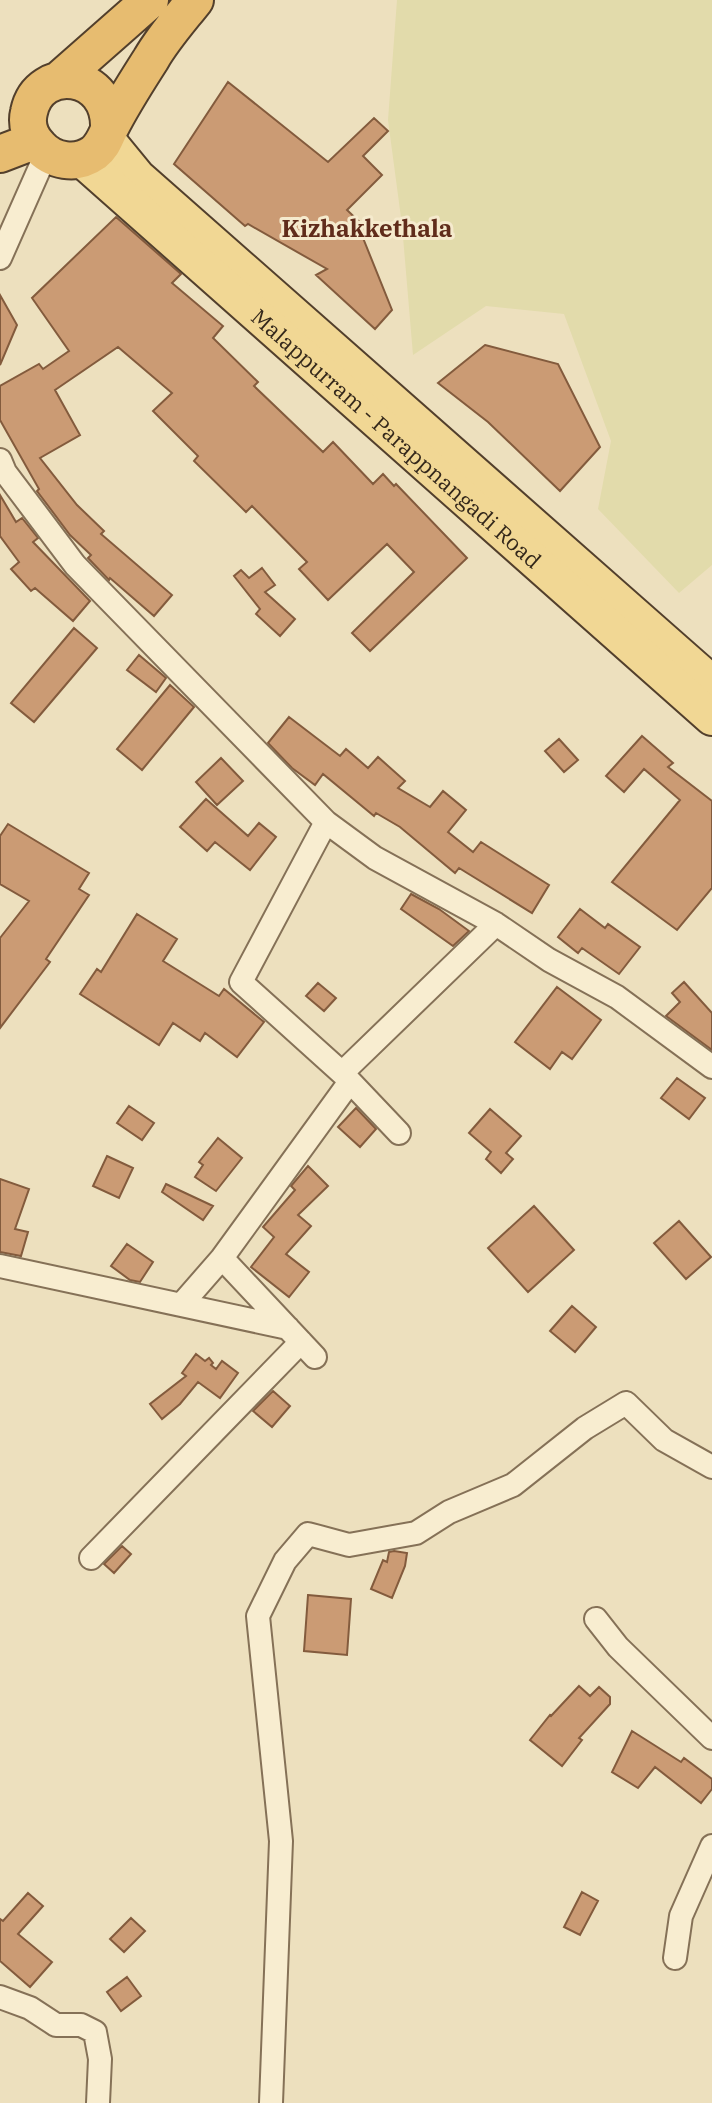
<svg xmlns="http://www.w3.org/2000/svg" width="712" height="2103" viewBox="0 0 712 2103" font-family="'IBM Plex Serif',serif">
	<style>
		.farmland { fill: #e2dbab }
		.building { fill: #cb9b74; stroke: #835b3d; stroke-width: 2 }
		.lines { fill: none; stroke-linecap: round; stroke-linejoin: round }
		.minor-casing { stroke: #857157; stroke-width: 26 }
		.primary-casing { stroke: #523f2c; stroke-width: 38 }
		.trunk-casing { stroke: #523f2c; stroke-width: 40 }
		.minor { stroke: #f8edd0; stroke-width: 22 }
		.primary { stroke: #f1d794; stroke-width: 34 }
		.trunk { stroke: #e7bc70; stroke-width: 36 }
		.labels { text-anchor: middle; stroke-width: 6; stroke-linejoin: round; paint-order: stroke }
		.street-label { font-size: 22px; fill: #34281b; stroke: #f5eacd }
		.neighbourhood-label { font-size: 24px; font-weight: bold; fill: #602c1b; stroke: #f5eacd }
	</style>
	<rect width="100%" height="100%" fill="#ede0be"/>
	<path class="farmland" d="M 397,0 L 712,0 L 712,565 L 679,593 L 598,509 L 611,441 L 564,314 L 486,306 L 413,355 L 402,225 L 388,120 Z"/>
	<path class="building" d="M 228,82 L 328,162 L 374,118 L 388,131 L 363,156 L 382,175 L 347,210 L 367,229 L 361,233 L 392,310 L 375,329 L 316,275 L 327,269 L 248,224 L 245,226 L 174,164 Z
		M 116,217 L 181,274 L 172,283 L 223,326 L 213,338 L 258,382 L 254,386 L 323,452 L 333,442 L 373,484 L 383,474 L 394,486 L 396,484 L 467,558 L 370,651 L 352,633 L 414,572 L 387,544 L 328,600 L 299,569 L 307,562 L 252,506 L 246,512 L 194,461 L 198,456 L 153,411 L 172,393 L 118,347 L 55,390 L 80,435 L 40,458 L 77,505 L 104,531 L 101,534 L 172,595 L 154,616 L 110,578 L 109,580 L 88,558 L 91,555 L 70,535 L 37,491 L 39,489 L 0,420 L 0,386 L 39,364 L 43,369 L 69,351 L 32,298 Z
		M 0,295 L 17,325 L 0,365 Z
		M 485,345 L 558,364 L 600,447 L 560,491 L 488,422 L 438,383 Z
		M 0,495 L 16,522 L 22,518 L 38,538 L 33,542 L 90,601 L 73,621 L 35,588 L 31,591 L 11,569 L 19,562 L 0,536 Z
		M 262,568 L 275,585 L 265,592 L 295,619 L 280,636 L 256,614 L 260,609 L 234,576 L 241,570 L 249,578 Z
		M 74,628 L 97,648 L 34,722 L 11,703 Z
		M 139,655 L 166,678 L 156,692 L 127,670 Z
		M 170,685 L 194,707 L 142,770 L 117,749 Z
		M 289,717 L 340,756 L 346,749 L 368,768 L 378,757 L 405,781 L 398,788 L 430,807 L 443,791 L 466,810 L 448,832 L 473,852 L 481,842 L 549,885 L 532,913 L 459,868 L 455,873 L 400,827 L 376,813 L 374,816 L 323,774 L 315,785 L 292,768 L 268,743 Z
		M 642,736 L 673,763 L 668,767 L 712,801 L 712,888 L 677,930 L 612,882 L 680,800 L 644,769 L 624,792 L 606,776 Z
		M 559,739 L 578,760 L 564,772 L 545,751 Z
		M 221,758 L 243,781 L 217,805 L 196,782 Z
		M 206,799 L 248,836 L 259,823 L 276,837 L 250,870 L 215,842 L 207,851 L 180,827 Z
		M 8,824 L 89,873 L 79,889 L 89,895 L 46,959 L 50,962 L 0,1028 L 0,938 L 29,901 L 0,884 L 0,836 Z
		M 411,894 L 439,909 L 469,931 L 453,946 L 401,909 Z
		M 580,909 L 605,928 L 608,924 L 640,947 L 619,974 L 582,948 L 578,953 L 558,937 Z
		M 137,914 L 177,939 L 163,961 L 219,996 L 224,989 L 264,1022 L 237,1057 L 205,1033 L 200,1041 L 173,1023 L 159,1045 L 80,994 L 97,969 L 101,972 Z
		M 684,982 L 712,1013 L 712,1050 L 666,1016 L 680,1002 L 672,993 Z
		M 318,983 L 336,998 L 324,1011 L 306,996 Z
		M 557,987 L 601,1020 L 572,1059 L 562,1052 L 550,1069 L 515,1042 Z
		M 677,1078 L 705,1098 L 689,1119 L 661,1098 Z
		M 129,1106 L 154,1123 L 142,1140 L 117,1123 Z
		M 356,1108 L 376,1129 L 360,1147 L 338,1127 Z
		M 490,1109 L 521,1136 L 506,1153 L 513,1159 L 501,1173 L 486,1159 L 491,1152 L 469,1133 Z
		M 218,1138 L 242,1158 L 216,1191 L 195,1177 L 203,1165 L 199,1162 Z
		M 107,1156 L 133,1168 L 119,1198 L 93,1186 Z
		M 308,1166 L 328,1186 L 298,1215 L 311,1226 L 286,1254 L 309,1272 L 289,1297 L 251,1267 L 274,1237 L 263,1227 L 295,1190 L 291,1186 Z
		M 0,1179 L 29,1189 L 15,1229 L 28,1232 L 21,1256 L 0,1252 Z
		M 166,1184 L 213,1206 L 203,1220 L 162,1192 Z
		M 534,1206 L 574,1250 L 528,1292 L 488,1248 Z
		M 679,1221 L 711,1257 L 686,1279 L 654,1243 Z
		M 127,1244 L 153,1262 L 140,1282 L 130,1280 L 111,1266 Z
		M 572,1306 L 596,1327 L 575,1352 L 550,1331 Z
		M 196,1354 L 205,1361 L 209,1358 L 213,1363 L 211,1365 L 216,1369 L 222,1361 L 238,1373 L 220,1398 L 198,1382 L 180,1404 L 162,1419 L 150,1404 L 186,1376 L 182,1373 Z
		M 273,1391 L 290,1406 L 272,1427 L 253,1411 Z
		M 122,1546 L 131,1554 L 114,1573 L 104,1564 Z
		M 394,1551 L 407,1553 L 405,1566 L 392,1598 L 371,1589 L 383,1560 L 387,1562 L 389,1552 Z
		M 308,1595 L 351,1599 L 347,1655 L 304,1651 Z
		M 579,1686 L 590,1696 L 599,1687 L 610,1697 L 610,1704 L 579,1738 L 582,1740 L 562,1766 L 530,1740 L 550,1715 L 551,1716 Z
		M 632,1731 L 681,1762 L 684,1758 L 712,1779 L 712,1789 L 701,1803 L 655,1767 L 638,1788 L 612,1772 Z
		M 582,1892 L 598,1901 L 580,1935 L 564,1927 Z
		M 28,1893 L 43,1906 L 18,1934 L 52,1962 L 30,1987 L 0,1961 L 0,1919 L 3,1921 Z
		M 131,1918 L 145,1931 L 124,1952 L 110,1939 Z
		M 127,1977 L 141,1996 L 121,2011 L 107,1992 Z"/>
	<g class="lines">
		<defs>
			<path id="minor" d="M 0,258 L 46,154
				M 0,460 L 5,472 L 75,565 L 326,822 L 375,858 L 496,924 L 549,960 L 617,997 L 712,1067
				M 326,822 L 241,982 L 342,1073 L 399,1133
				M 342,1073 L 496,924
				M 0,1266 L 288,1328
				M 181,1305 L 222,1258
				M 315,1357 L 222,1258 L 349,1083
				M 91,1558 L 301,1342
				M 596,1619 L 618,1647 L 712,1738
				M 675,1958 L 681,1916 L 712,1846
				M 0,1997 L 30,2008 L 56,2025 L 81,2025 L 95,2032 L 100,2059 L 98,2103
				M 271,2103 L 281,1841 L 258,1616 L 285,1561 L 308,1534 L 349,1545 L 416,1533 L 449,1512 L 513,1485 L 585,1428 L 626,1403 L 664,1440 L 712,1467"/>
			<g id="primary">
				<path d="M 106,138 L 138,177 L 712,683"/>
				<path id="s1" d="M 82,160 L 712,718"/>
			</g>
			<path id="trunk" d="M 58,81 L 150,0
				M 109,130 C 112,71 39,63 29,112 C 26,124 30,137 39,146 C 52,161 76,166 94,153 C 103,146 105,138 110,128 C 122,104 137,81 151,59 C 163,38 180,19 195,0
				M 0,154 L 34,141"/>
		</defs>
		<use href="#minor" class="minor-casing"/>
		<use href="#primary" class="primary-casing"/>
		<use href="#trunk" class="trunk-casing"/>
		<use href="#minor" class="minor"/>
		<use href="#primary" class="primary"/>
		<use href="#trunk" class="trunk"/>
	</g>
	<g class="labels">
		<g class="street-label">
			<text dy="8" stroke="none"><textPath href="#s1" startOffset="420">Malappurram - Parappnangadi Road</textPath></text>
		</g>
		<g class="neighbourhood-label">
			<text x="367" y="237">Kizhakkethala</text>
		</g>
	</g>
</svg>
